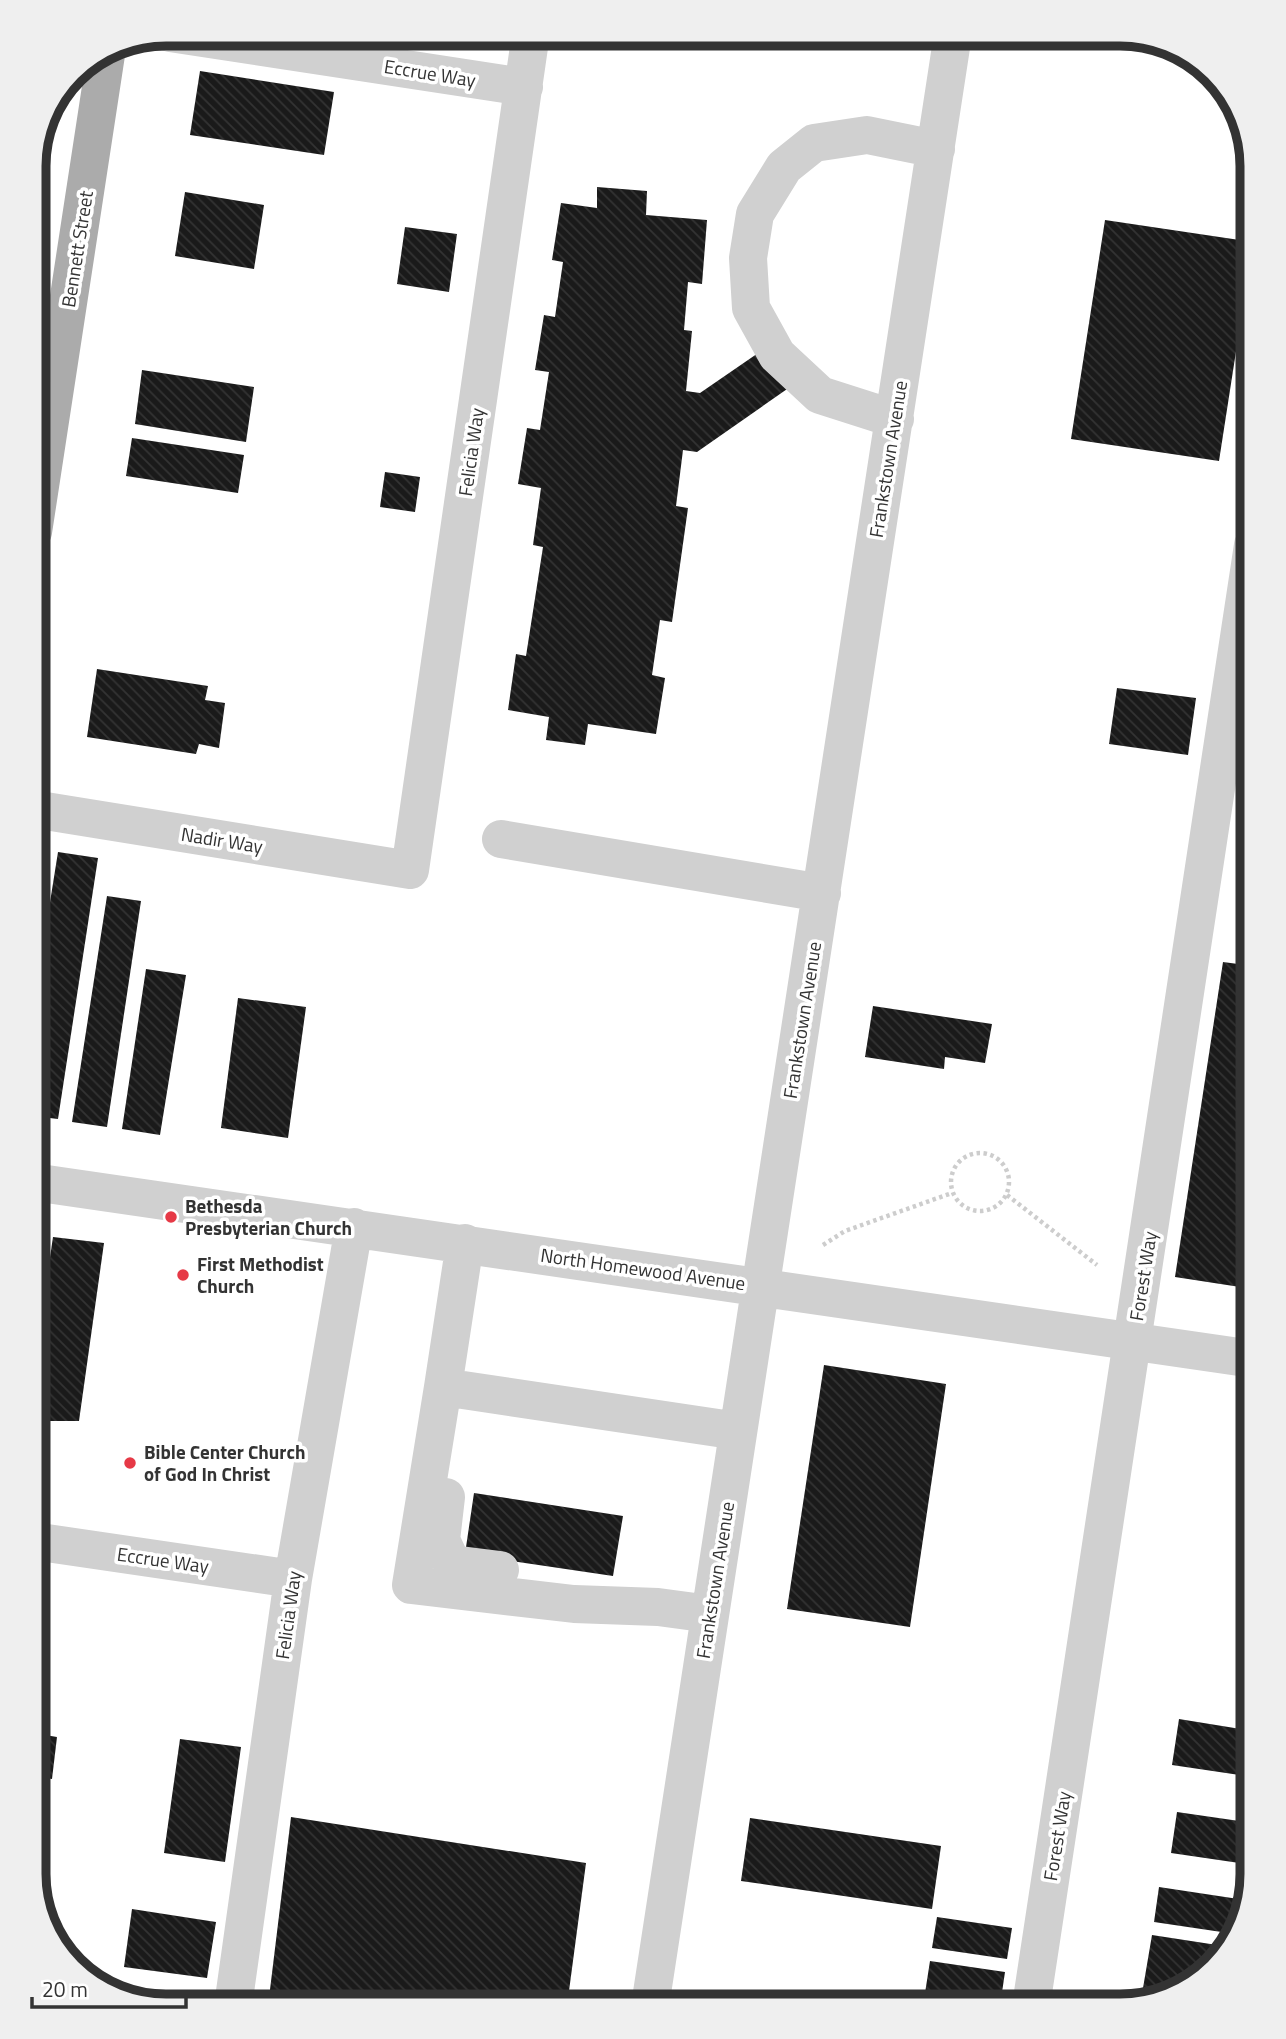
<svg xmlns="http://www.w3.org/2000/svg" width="1286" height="2039" viewBox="0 0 1286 2039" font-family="'Titillium Web',sans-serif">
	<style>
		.building { fill: url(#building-back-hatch) }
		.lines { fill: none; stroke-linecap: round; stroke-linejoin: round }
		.path { stroke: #cdcdcd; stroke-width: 4.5; stroke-dasharray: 3.5 3.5; stroke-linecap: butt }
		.minor { stroke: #d0d0d0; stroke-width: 38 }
		.major { stroke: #ababab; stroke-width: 38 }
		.poi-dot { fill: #e63946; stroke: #fff; stroke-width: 2.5 }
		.labels { text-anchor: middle; stroke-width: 7; stroke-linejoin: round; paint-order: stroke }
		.street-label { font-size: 19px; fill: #333; stroke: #fff }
		.poi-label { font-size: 19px; font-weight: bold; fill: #333; stroke: #fff; text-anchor: start }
		.rim { fill: none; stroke: #333; stroke-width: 9 }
	</style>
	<defs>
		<pattern id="building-back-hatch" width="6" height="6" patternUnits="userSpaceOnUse" patternTransform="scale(1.75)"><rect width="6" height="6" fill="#1a1a1a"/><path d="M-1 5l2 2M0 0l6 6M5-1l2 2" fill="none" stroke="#333"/></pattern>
	</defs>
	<rect width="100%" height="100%" fill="#fff"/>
	<path class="building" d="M 200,71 L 334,92 L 324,155 L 190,135 Z
		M 597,187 L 647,191 L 646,215 L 707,220 L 702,284 L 688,282 L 684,330 L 692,331 L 686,391 L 700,393 L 764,349 L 790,387 L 697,452 L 683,450 L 676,506 L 688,508 L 672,622 L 660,620 L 652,675 L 665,678 L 656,734 L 588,724 L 585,745 L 546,740 L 549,717 L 508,710 L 516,654 L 526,656 L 543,547 L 533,545 L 541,488 L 518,484 L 527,428 L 540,430 L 549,372 L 535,370 L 544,315 L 555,317 L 563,262 L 552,260 L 561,203 L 597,208 Z
		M 185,192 L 264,205 L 254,269 L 175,256 Z
		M 1105,220 L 1253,242 L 1219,461 L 1071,439 Z
		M 405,227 L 457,234 L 449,292 L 397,284 Z
		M 142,370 L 254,387 L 246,442 L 135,424 Z
		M 132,438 L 244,455 L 238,493 L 126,476 Z
		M 385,472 L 420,477 L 415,512 L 380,507 Z
		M 97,669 L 208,686 L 205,700 L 225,703 L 219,748 L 199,744 L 196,754 L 87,737 Z
		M 1117,688 L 1196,698 L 1188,755 L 1109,744 Z
		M 58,852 L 98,858 L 58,1119 L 33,1116 L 33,1009 Z
		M 107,896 L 141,901 L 107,1127 L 72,1122 Z
		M 1223,962 L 1253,966 L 1253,1289 L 1175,1277 Z
		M 146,969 L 186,975 L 160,1135 L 122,1129 Z
		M 238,998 L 306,1007 L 288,1138 L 221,1128 Z
		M 873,1006 L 992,1024 L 985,1063 L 945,1057 L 944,1069 L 865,1057 Z
		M 33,1234 L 40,1234 L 35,1267 L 33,1267 Z
		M 53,1237 L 104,1243 L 79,1421 L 33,1421 L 33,1372 Z
		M 824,1365 L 946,1384 L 910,1627 L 787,1609 Z
		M 474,1493 L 623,1516 L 613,1576 L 465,1554 Z
		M 1179,1719 L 1253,1731 L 1253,1777 L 1172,1765 Z
		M 33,1733 L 57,1737 L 52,1779 L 33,1776 Z
		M 180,1739 L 241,1747 L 225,1862 L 164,1853 Z
		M 1177,1812 L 1253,1823 L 1253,1865 L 1171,1853 Z
		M 291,1817 L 586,1863 L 567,2006 L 268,2006 Z
		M 750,1818 L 941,1846 L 932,1909 L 741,1881 Z
		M 1159,1887 L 1245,1900 L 1235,1934 L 1154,1922 Z
		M 132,1909 L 216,1922 L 207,1978 L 124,1967 Z
		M 937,1917 L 1012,1928 L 1007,1959 L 932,1948 Z
		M 1152,1935 L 1230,1947 L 1180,1992 L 1143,1988 Z
		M 930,1961 L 1005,1972 L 1000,2006 L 923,2006 Z
		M 1058,1991 L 1104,1996 L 1103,2006 L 1056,2006 Z"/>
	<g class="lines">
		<path class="path" d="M951 1182a29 29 0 1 1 58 0a29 29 0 1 1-58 0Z
			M 1007,1195 L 1097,1265
			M 823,1245 L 845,1231 L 952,1193"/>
		<path class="minor" d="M 170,33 L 524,87
			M 895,419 L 820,395 L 777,355 L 751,308 L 748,258 L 755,214 L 784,167 L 814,143 L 867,135 L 936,149
			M 33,809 L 410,870 L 531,33
			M 501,839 L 822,893
			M 33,1182 L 1253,1359
			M 465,1243 L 443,1387 L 738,1431
			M 443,1387 L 411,1585 L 574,1604 L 658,1607 L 710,1614
			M 446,1497 L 441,1540 L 452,1564 L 500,1570
			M 33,1541 L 293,1579
			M 233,2006 L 293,1579 L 354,1227
			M 650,2006 L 953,34
			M 1031,2006 L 1253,545"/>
		<path class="major" d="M 33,532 L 107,48"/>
	</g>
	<g class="poi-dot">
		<circle cx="171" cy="1217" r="7"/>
		<circle cx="183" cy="1275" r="7"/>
		<circle cx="130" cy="1463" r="7"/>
	</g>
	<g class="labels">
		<g class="street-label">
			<text transform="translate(430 73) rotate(9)" y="7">Eccrue Way</text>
			<text transform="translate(77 249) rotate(-81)" y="7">Bennett Street</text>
			<text transform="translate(471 452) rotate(-82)" y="7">Felicia Way</text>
			<text transform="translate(888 459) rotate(-81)" y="7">Frankstown Avenue</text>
			<text transform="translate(222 840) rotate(9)" y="7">Nadir Way</text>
			<text transform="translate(802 1020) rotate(-81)" y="7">Frankstown Avenue</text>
			<text transform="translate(643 1269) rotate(8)" y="7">North Homewood Avenue</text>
			<text transform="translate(1143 1276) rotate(-81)" y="7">Forest Way</text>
			<text transform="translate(163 1560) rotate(8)" y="7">Eccrue Way</text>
			<text transform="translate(715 1580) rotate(-81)" y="7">Frankstown Avenue</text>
			<text transform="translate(288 1615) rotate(-82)" y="7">Felicia Way</text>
			<text transform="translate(1057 1836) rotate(-81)" y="7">Forest Way</text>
		</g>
		<g class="poi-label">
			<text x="185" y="1213">Bethesda<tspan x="185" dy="22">Presbyterian Church</tspan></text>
			<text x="197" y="1271">First Methodist<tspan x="197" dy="22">Church</tspan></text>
			<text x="144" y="1459">Bible Center Church<tspan x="144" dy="22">of God In Christ</tspan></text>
		</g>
	</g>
	<path d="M0 0H1286V2039H0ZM166 46H1120A120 120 0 0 1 1240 166V1874A120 120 0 0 1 1120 1994H166A120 120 0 0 1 46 1874V166A120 120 0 0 1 166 46Z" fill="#efefef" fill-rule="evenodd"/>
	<path class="rim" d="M166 46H1120A120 120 0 0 1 1240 166V1874A120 120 0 0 1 1120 1994H166A120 120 0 0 1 46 1874V166A120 120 0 0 1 166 46Z"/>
	<path d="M32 1997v10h154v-10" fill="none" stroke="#333333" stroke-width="3.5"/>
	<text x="42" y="1997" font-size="21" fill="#333333" stroke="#ffffff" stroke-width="5" paint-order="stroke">20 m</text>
</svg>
